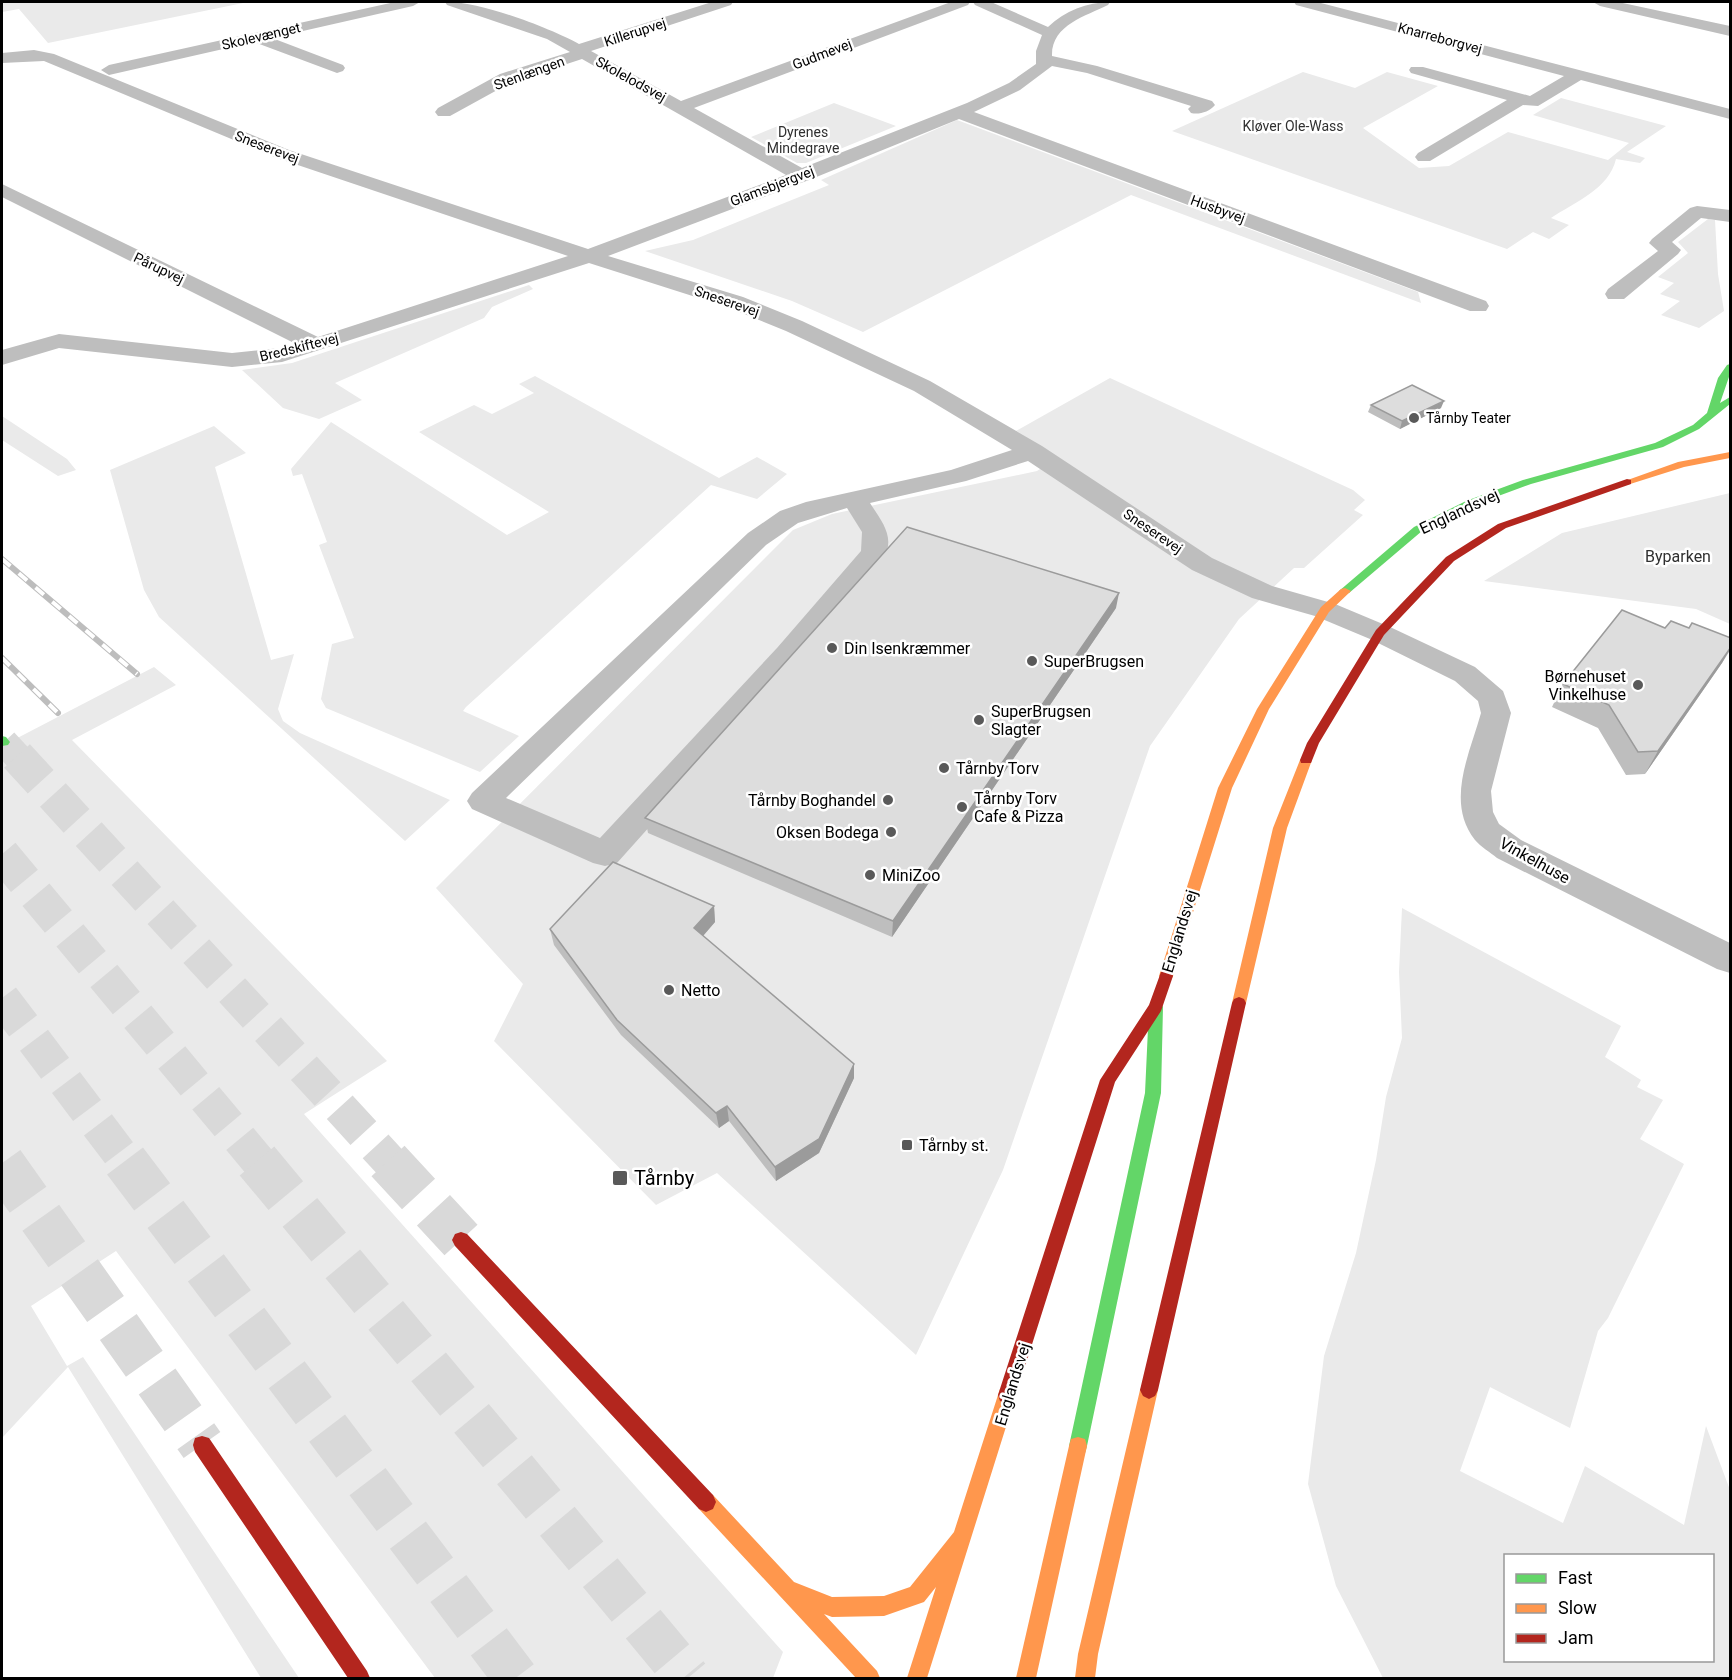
<svg xmlns="http://www.w3.org/2000/svg" width="1732" height="1680" viewBox="0 0 1732 1680" font-family="Roboto,sans-serif">
	<style>
		.green { fill: #eaeaea; fill-rule: evenodd }
		.lines { fill: none; stroke-linecap: round; stroke-linejoin: round }
		.highway-tunnel-far2 { stroke: #d9d9d9; stroke-width: 28; stroke-dasharray: 28 14; stroke-linecap: butt }
		.highway-tunnel-far1 { stroke: #d9d9d9; stroke-width: 35; stroke-dasharray: 35 18; stroke-linecap: butt }
		.highway-tunnel { stroke: #d9d9d9; stroke-width: 45; stroke-dasharray: 45 22; stroke-linecap: butt }
		.street { fill: #bebebe; fill-rule: evenodd }
		.fast { fill: #63d668; fill-rule: evenodd }
		.slow { fill: #ff974d; fill-rule: evenodd }
		.jam { fill: #b3261e; fill-rule: evenodd }
		.rail-casing { stroke: #bdbdbd; stroke-width: 6 }
		.rail { stroke: #fff; stroke-width: 4; stroke-dasharray: 11; stroke-linecap: butt }
		.wall { fill: #bebebe }
		.shaded-wall { fill: #9b9b9b }
		.building { fill: #ddd; stroke: #9b9b9b; stroke-width: 1.5 }
		.poi-dot { fill: #595959; stroke: #fff; stroke-width: 2 }
		.labels { text-anchor: middle; stroke-width: 5; stroke-linejoin: round; paint-order: stroke }
		.far-street-label { font-size: 14px; fill: #000; stroke: #fff }
		.far-park-label { font-size: 14px; fill: #303030; stroke: #fff }
		.far-poi-label { font-size: 14px; fill: #000; stroke: #fff; text-anchor: start }
		.street-label { font-size: 16px; fill: #000; stroke: #fff }
		.park-label { font-size: 16px; fill: #303030; stroke: #fff }
		.poi-label { font-size: 16px; fill: #000; stroke: #fff; text-anchor: start }
		.near-poi-label { font-size: 20px; fill: #000; stroke: #fff; text-anchor: start }
	</style>
	<rect width="100%" height="100%" fill="#fff"/>
	<path class="green" d="M 2,2 L 248,2 L 48,43 L 19,9 L 2,12 Z
		M 1303,72 L 1355,88 L 1387,72 L 1438,86 L 1363,128 L 1419,168 L 1449,166 L 1508,132 L 1608,160 L 1629,143 L 1533,115 L 1561,98 L 1666,126 L 1627,152 L 1645,158 L 1640,163 L 1616,159 C 1609,189 1575,202 1551,218 L 1569,225 L 1549,239 L 1533,232 L 1507,249 L 1172,131 Z
		M 834,103 L 896,126 L 806,163 L 797,163 L 751,137 Z
		M 957,120 L 1418,292 L 1421,303 L 1131,195 L 863,332 L 792,301 L 645,251 L 693,240 L 829,185 L 821,180 Z
		M 1708,219 L 1715,220 L 1718,274 L 1724,311 L 1699,328 L 1661,315 L 1680,301 L 1660,294 L 1674,283 L 1658,277 L 1688,253 L 1678,242 Z
		M 529,285 L 533,289 L 492,307 L 484,318 L 335,383 L 362,400 L 319,419 L 283,408 L 242,370 L 292,363 Z
		M 535,376 L 719,478 L 757,457 L 787,474 L 757,499 L 711,485 L 466,707 L 463,711 L 519,736 L 480,772 L 326,708 L 321,699 L 332,644 L 354,638 L 319,545 L 327,542 L 302,474 L 293,476 L 291,469 L 331,422 L 507,535 L 549,512 L 419,432 L 474,405 L 492,414 L 534,393 L 519,384 Z
		M 1110,378 L 1353,490 L 1365,500 L 1354,510 L 1363,515 L 1304,568 L 1294,568 L 1239,619 L 1150,746 L 1003,1170 L 916,1355 L 717,1173 L 656,1205 L 494,1041 L 523,984 L 436,888 L 793,530 L 832,514 L 1037,471 L 1049,463 L 1007,436 Z
		M 2,416 L 67,459 L 76,470 L 58,476 L 2,440 Z
		M 214,426 L 246,453 L 215,467 L 271,660 L 294,654 L 278,709 L 283,721 L 300,733 L 450,800 L 405,841 L 159,617 L 144,590 L 110,470 Z
		M 1730,493 L 1730,624 L 1696,609 L 1484,581 L 1562,533 Z
		M 154,667 L 176,685 L 72,740 L 387,1061 L 304,1114 L 783,1652 L 773,1678 L 435,1678 L 116,1251 L 31,1306 L 67,1366 L 83,1357 L 299,1678 L 261,1678 L 68,1367 L 2,1438 L 2,746 Z
		M 1402,908 L 1621,1026 L 1605,1057 L 1641,1080 L 1637,1087 L 1663,1100 L 1640,1139 L 1684,1164 L 1608,1318 L 1598,1331 L 1570,1428 L 1490,1387 L 1460,1471 L 1563,1523 L 1585,1466 L 1684,1525 L 1706,1426 L 1730,1490 L 1730,1678 L 1383,1678 L 1336,1586 L 1308,1484 L 1324,1356 L 1356,1253 L 1376,1160 L 1386,1097 L 1402,1038 L 1399,972 ZM 1506,1556 L 1712,1556 L 1712,1660 L 1506,1660 Z"/>
	<g class="lines">
		<path class="highway-tunnel-far2" d="M 4,742 L 18,757"/>
		<path class="highway-tunnel-far1" d="M 17,756 L 390,1162
			M 2,854 L 259,1162
			M 2,998 L 126,1162"/>
		<path class="highway-tunnel" d="M 125,1161 L 516,1678
			M 257,1161 L 688,1678
			M 388,1161 L 461,1240
			M 2,1163 L 202,1445"/>
		<path class="street" d="M 395,2 L 420,2 L 413,6 L 272,38 L 343,65 L 345,68 L 343,71 L 337,73 L 254,42 L 109,75 L 101,70 L 109,65 Z
			M 445,2 C 477,0 550,28 579,44 L 712,2 L 733,2 L 731,5 L 591,51 L 681,101 L 951,2 L 970,2 L 968,5 L 694,108 L 802,168 L 967,103 L 1009,83 L 1036,64 L 1036,51 L 1042,35 L 975,5 L 973,2 L 991,2 L 1048,27 C 1065,11 1087,2 1110,2 L 1108,5 C 1086,16 1051,25 1052,56 L 1097,66 L 1212,101 L 1215,105 C 1209,112 1199,115 1191,113 L 1188,109 L 1191,106 L 1087,73 L 1052,66 L 1020,90 L 974,112 L 1486,301 L 1489,306 L 1486,311 L 1470,311 L 959,119 L 809,180 L 608,256 L 743,297 L 802,321 L 930,381 L 1042,446 L 1212,558 L 1272,586 L 1335,604 L 1390,627 L 1475,667 L 1503,691 L 1511,713 L 1491,791 L 1493,812 L 1499,824 L 1521,840 L 1730,943 L 1730,973 L 1717,969 L 1497,858 C 1490,852 1481,847 1475,840 C 1445,802 1470,753 1481,713 L 1478,701 L 1455,681 L 1370,639 L 1315,616 L 1252,598 L 1192,570 L 1028,461 L 966,481 L 870,503 C 880,519 897,538 883,558 L 797,662 L 617,863 L 605,866 L 593,863 L 472,809 L 467,801 L 472,793 L 748,533 L 780,511 L 806,502 L 951,470 L 1012,450 L 914,391 L 786,331 L 727,307 L 589,263 L 282,362 L 232,367 L 59,348 L 2,365 L 2,350 L 59,334 L 232,353 L 280,348 L 296,344 L 2,197 L 2,184 L 318,337 L 568,256 L 277,158 L 44,61 L 2,63 L 2,53 L 34,50 L 54,54 L 289,150 L 588,249 L 786,175 L 582,59 L 512,82 L 450,116 L 438,116 L 435,112 L 438,108 L 500,74 L 570,52 L 547,39 L 447,5 ZM 847,508 L 862,532 L 861,551 L 777,648 L 600,838 L 506,798 L 766,545 L 798,523 Z
			M 1294,2 L 1317,2 L 1730,109 L 1730,119 L 1581,80 L 1538,106 L 1523,105 L 1430,161 L 1418,161 L 1415,157 L 1418,153 L 1507,100 L 1411,73 L 1409,70 L 1411,67 L 1423,67 L 1530,96 L 1564,76 L 1296,5 Z
			M 1593,2 L 1618,2 L 1730,26 L 1730,36 L 1600,6 Z
			M 1697,206 L 1730,210 L 1730,222 L 1701,218 L 1672,242 L 1681,250 L 1678,254 L 1624,299 L 1608,299 L 1605,294 L 1608,289 L 1658,251 L 1649,243 L 1652,239 L 1690,208 Z"/>
		<path class="fast" d="M 1730,364 L 1730,374 L 1720,403 L 1730,397 L 1730,404 L 1699,429 L 1663,447 L 1531,484 L 1474,505 L 1422,531 L 1349,593 L 1345,594 L 1339,591 L 1414,527 L 1466,501 L 1523,480 L 1655,443 L 1693,425 L 1707,413 L 1718,378 L 1727,365 Z
			M 2,736 L 6,737 L 10,742 L 8,745 L 2,746 Z
			M 1156,1001 L 1161,1003 L 1163,1007 L 1161,1093 L 1087,1446 L 1085,1453 L 1078,1455 L 1071,1453 L 1069,1446 L 1145,1093 L 1149,1007 L 1151,1003 Z"/>
		<path class="slow" d="M 1730,452 L 1730,458 L 1684,467 L 1627,485 L 1622,482 L 1678,462 Z
			M 1345,588 L 1351,591 L 1329,612 L 1269,709 L 1232,788 L 1173,976 L 1171,980 L 1166,982 L 1161,980 L 1159,976 L 1218,788 L 1257,709 L 1321,607 L 1341,589 Z
			M 1306,756 L 1312,760 L 1287,828 L 1246,1003 L 1244,1007 L 1239,1009 L 1234,1007 L 1232,1003 L 1273,828 L 1300,760 Z
			M 1149,1381 L 1155,1384 L 1158,1390 L 1098,1654 L 1095,1678 L 1075,1678 L 1078,1654 L 1140,1390 L 1143,1384 Z
			M 1007,1386 L 1014,1389 L 1016,1395 L 927,1678 L 907,1678 L 936,1587 L 924,1602 L 884,1616 L 832,1617 L 824,1614 L 877,1671 L 880,1678 L 856,1678 L 699,1509 L 696,1502 L 699,1495 L 706,1492 L 713,1495 L 794,1582 L 832,1597 L 884,1596 L 910,1587 L 954,1532 L 998,1395 L 1000,1389 Z
			M 1078,1437 L 1085,1439 L 1087,1446 L 1036,1678 L 1016,1678 L 1069,1446 L 1071,1439 Z"/>
		<path class="jam" d="M 1627,479 L 1631,480 L 1631,484 L 1506,528 L 1454,561 L 1384,635 L 1319,743 L 1311,763 L 1301,763 L 1300,760 L 1307,743 L 1376,630 L 1446,557 L 1498,524 Z
			M 1166,970 L 1171,972 L 1173,976 L 1161,1011 L 1115,1082 L 1016,1395 L 1014,1401 L 1007,1404 L 1000,1401 L 998,1395 L 1100,1080 L 1149,1005 L 1161,972 Z
			M 1239,997 L 1244,999 L 1246,1003 L 1158,1390 L 1155,1396 L 1149,1399 L 1143,1396 L 1140,1390 L 1232,1003 L 1234,999 Z
			M 461,1232 L 467,1234 L 713,1495 L 716,1502 L 713,1509 L 706,1512 L 699,1509 L 455,1246 L 452,1240 L 455,1234 Z
			M 202,1436 L 209,1438 L 367,1671 L 370,1678 L 348,1678 L 195,1452 L 193,1445 L 195,1438 Z"/>
		<defs>
			<path id="rail" d="M 2,559 L 137,674
				M 2,658 L 58,713"/>
		</defs>
		<use href="#rail" class="rail-casing"/>
		<use href="#rail" class="rail"/>
	</g>
	<path class="wall" d="M 1371,405 L 1441,408 L 1400,429 L 1368,412 Z
		M 1116,608 L 892,937 L 648,833 L 645,818 Z
		M 1689,628 L 1731,638 L 1731,649 L 1722,663 L 1645,774 L 1626,775 L 1598,728 L 1552,707 L 1563,684 Z
		M 714,906 L 715,922 L 703,936 L 854,1078 L 819,1153 L 776,1181 L 729,1121 L 719,1128 L 621,1035 L 554,945 L 550,929 Z"/>
	<path class="shaded-wall" d="M 1444,401 L 1441,408 L 1400,429 L 1402,421 Z
		M 1119,593 L 1116,608 L 892,937 L 893,921 Z
		M 1731,647 L 1722,663 L 1645,774 L 1658,751 Z
		M 714,906 L 715,922 L 696,944 L 694,928 Z
		M 854,1064 L 854,1078 L 819,1153 L 776,1181 L 775,1167 Z
		M 727,1106 L 729,1121 L 719,1128 L 716,1113 Z"/>
	<path class="building" d="M 1412,385 L 1444,401 L 1402,421 L 1371,405 Z
		M 907,527 L 1119,593 L 893,921 L 645,818 Z
		M 1622,610 L 1665,628 L 1671,621 L 1689,628 L 1692,623 L 1731,638 L 1731,647 L 1658,751 L 1638,752 L 1609,705 L 1563,684 Z
		M 613,862 L 714,906 L 694,928 L 854,1064 L 819,1139 L 775,1167 L 727,1106 L 716,1113 L 617,1020 L 550,929 Z"/>
	<g class="poi-dot">
		<circle cx="1414" cy="418" r="6"/>
		<circle cx="832" cy="648" r="6"/>
		<circle cx="1032" cy="661" r="6"/>
		<circle cx="1638" cy="685" r="6"/>
		<circle cx="979" cy="720" r="6"/>
		<circle cx="944" cy="768" r="6"/>
		<circle cx="888" cy="800" r="6"/>
		<circle cx="962" cy="807" r="6"/>
		<circle cx="891" cy="832" r="6"/>
		<circle cx="870" cy="875" r="6"/>
		<circle cx="669" cy="990" r="6"/>
		<rect x="901" y="1139" width="12" height="12" rx="3"/>
		<rect x="612" y="1170" width="16" height="16" rx="3"/>
	</g>
	<g class="labels">
		<g class="far-street-label">
			<text transform="translate(635 32) rotate(-18)" y="5">Killerupvej</text>
			<text transform="translate(261 36) rotate(-13)" y="5">Skolevænget</text>
			<text transform="translate(1440 38) rotate(15)" y="5">Knarreborgvej</text>
			<text transform="translate(822 54) rotate(-21)" y="5">Gudmevej</text>
			<text transform="translate(529 73) rotate(-20)" y="5">Stenlængen</text>
			<text transform="translate(631 79) rotate(29)" y="5">Skolelodsvej</text>
			<text transform="translate(267 147) rotate(21)" y="5">Sneserevej</text>
			<text transform="translate(772 186) rotate(-21)" y="5">Glamsbjergvej</text>
			<text transform="translate(1218 209) rotate(20)" y="5">Husbyvej</text>
			<text transform="translate(159 268) rotate(26)" y="5">Pårupvej</text>
			<text transform="translate(727 301) rotate(19)" y="5">Sneserevej</text>
			<text transform="translate(299 347) rotate(-14)" y="5">Bredskiftevej</text>
			<text transform="translate(1153 531) rotate(34)" y="5">Sneserevej</text>
		</g>
		<g class="far-park-label">
			<text x="1293" y="131">Kløver Ole-Wass</text>
			<text x="803" y="137">Dyrenes<tspan x="803" dy="16">Mindegrave</tspan></text>
		</g>
		<g class="far-poi-label">
			<text x="1426" y="423">Tårnby Teater</text>
		</g>
		<g class="street-label">
			<text transform="translate(1459 511) rotate(-25)" y="6">Englandsvej</text>
			<text transform="translate(1535 860) rotate(29)" y="6">Vinkelhuse</text>
			<text transform="translate(1179 931) rotate(-73)" y="6">Englandsvej</text>
			<text transform="translate(1012 1384) rotate(-73)" y="6">Englandsvej</text>
		</g>
		<g class="park-label">
			<text x="1678" y="562">Byparken</text>
		</g>
		<g class="poi-label">
			<text x="844" y="654">Din Isenkræmmer</text>
			<text x="1044" y="667">SuperBrugsen</text>
			<text x="1626" y="682" text-anchor="end">Børnehuset<tspan x="1626" dy="18">Vinkelhuse</tspan></text>
			<text x="991" y="717">SuperBrugsen<tspan x="991" dy="18">Slagter</tspan></text>
			<text x="956" y="774">Tårnby Torv</text>
			<text x="974" y="804">Tårnby Torv<tspan x="974" dy="18">Cafe &amp; Pizza</tspan></text>
			<text x="876" y="806" text-anchor="end">Tårnby Boghandel</text>
			<text x="879" y="838" text-anchor="end">Oksen Bodega</text>
			<text x="882" y="881">MiniZoo</text>
			<text x="681" y="996">Netto</text>
			<text x="919" y="1151">Tårnby st.</text>
		</g>
		<g class="near-poi-label">
			<text x="634" y="1185">Tårnby</text>
		</g>
	</g>
	<rect width="1732" height="1680" fill="none" stroke="#000000" stroke-width="6"/>
	<rect x="1504" y="1554" width="210" height="108" fill="#ffffff" stroke="#999999" stroke-width="1.5"/>
	<rect x="1516" y="1574" width="30" height="9" fill="#63d668" stroke="#999999" stroke-width="1.5"/>
	<text x="1558" y="1584" font-size="18" fill="#000000">Fast</text>
	<rect x="1516" y="1604" width="30" height="9" fill="#ff974d" stroke="#999999" stroke-width="1.5"/>
	<text x="1558" y="1614" font-size="18" fill="#000000">Slow</text>
	<rect x="1516" y="1634" width="30" height="9" fill="#b3261e" stroke="#999999" stroke-width="1.5"/>
	<text x="1558" y="1644" font-size="18" fill="#000000">Jam</text>
</svg>
